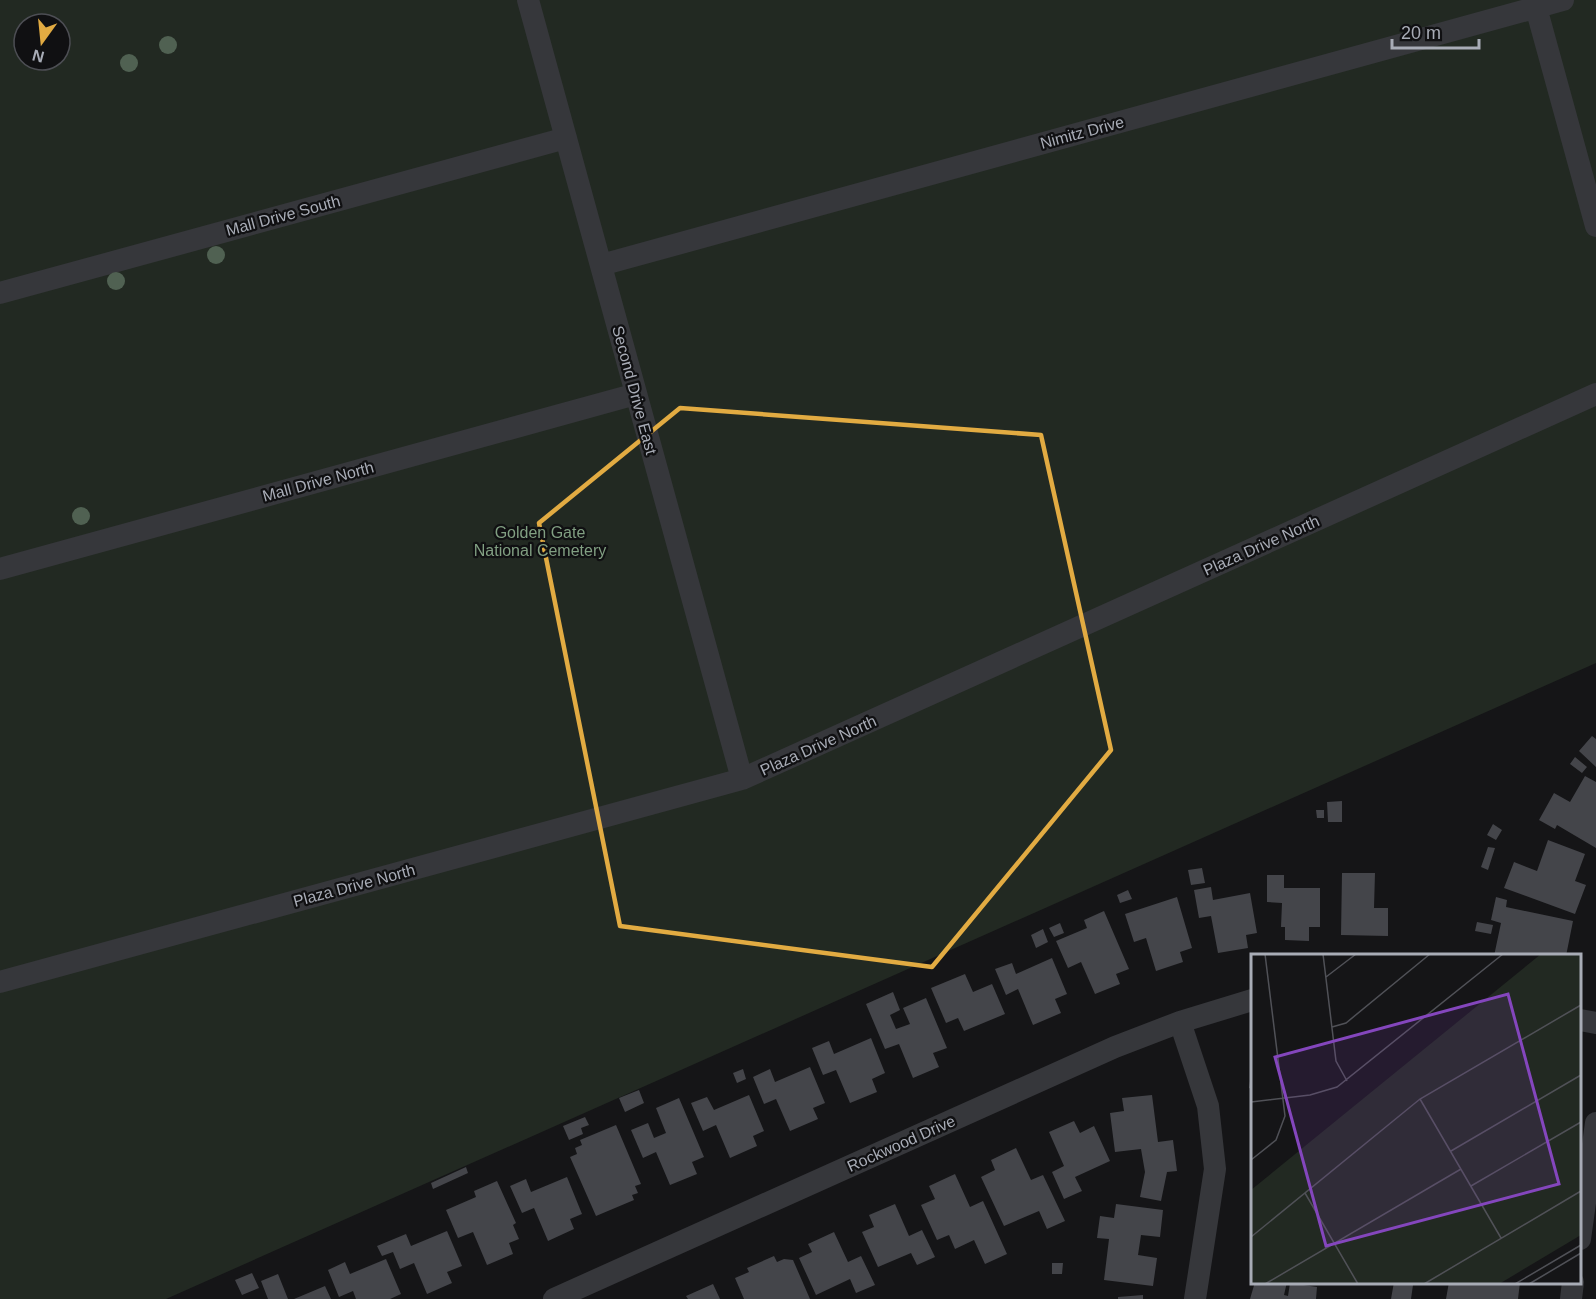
<svg xmlns="http://www.w3.org/2000/svg" width="1596" height="1299" viewBox="0 0 1596 1299" font-family="Arial,sans-serif">
	<style>
		.green { fill: #222922; fill-rule: evenodd }
		.building { fill: #44454a }
		.lines { fill: none; stroke-linecap: round; stroke-linejoin: round }
		.street { stroke: #36373b; stroke-width: 22 }
		.tree { fill: #506152 }
		.marked { fill: none; stroke: #e2ab42; stroke-width: 4.5; stroke-linejoin: round }
		.labels { text-anchor: middle; stroke-width: 4.5; stroke-linejoin: round; paint-order: stroke }
		.street-label { font-size: 16px; fill: #a8acb6; stroke: #101012 }
		.park-label { font-size: 16px; fill: #819f82; stroke: #101012 }
		.inset-road { fill: none; stroke: #505157; stroke-width: 1.5 }
		.view { fill: #8446bd; fill-opacity: 0.15; stroke: #8446bd; stroke-width: 3 }
		.inset-edge { fill: none; stroke: #a8acb6; stroke-width: 3 }
	</style>
	<rect width="100%" height="100%" fill="#151517"/>
	<path class="green" d="M 0,0 L 1596,0 L 1596,663 L 166,1299 L 0,1299 ZM 24,24 L 60,24 L 60,60 L 24,60 Z"/>
	<path class="building" d="M 1592,736 L 1596,739 L 1596,767 L 1579,751 Z
		M 1575,757 L 1587,767 L 1582,773 L 1570,764 Z
		M 1585,776 L 1596,782 L 1596,848 L 1557,825 L 1555,829 L 1539,820 L 1554,793 L 1570,802 Z
		M 1342,801 L 1342,822 L 1328,822 L 1327,802 Z
		M 1316,810 L 1324,810 L 1324,818 L 1317,818 Z
		M 1493,824 L 1502,830 L 1496,840 L 1487,835 Z
		M 1548,840 L 1585,854 L 1575,881 L 1586,885 L 1575,914 L 1504,888 L 1514,862 L 1537,871 Z
		M 1488,847 L 1495,848 L 1488,870 L 1481,867 Z
		M 1202,868 L 1205,883 L 1191,885 L 1188,870 Z
		M 1342,873 L 1375,873 L 1374,908 L 1388,908 L 1388,936 L 1341,935 Z
		M 1267,875 L 1284,875 L 1284,888 L 1320,888 L 1320,927 L 1309,927 L 1309,941 L 1285,940 L 1285,927 L 1281,927 L 1282,903 L 1267,902 Z
		M 1211,887 L 1213,900 L 1250,893 L 1257,933 L 1246,935 L 1248,948 L 1218,953 L 1211,916 L 1199,918 L 1194,890 Z
		M 1128,890 L 1132,899 L 1120,903 L 1117,895 Z
		M 1177,897 L 1192,948 L 1180,952 L 1183,962 L 1156,971 L 1146,938 L 1134,942 L 1125,914 Z
		M 1496,897 L 1507,900 L 1506,907 L 1573,921 L 1566,956 L 1494,956 L 1501,923 L 1491,920 Z
		M 1104,911 L 1129,969 L 1116,974 L 1120,984 L 1095,994 L 1081,962 L 1068,968 L 1056,941 L 1087,928 L 1084,920 Z
		M 1477,922 L 1493,925 L 1491,934 L 1475,931 Z
		M 1060,923 L 1064,933 L 1054,937 L 1049,928 Z
		M 1043,929 L 1048,942 L 1036,948 L 1031,935 Z
		M 1052,958 L 1067,994 L 1055,999 L 1061,1013 L 1033,1025 L 1018,989 L 1006,995 L 995,969 L 1012,963 L 1016,974 Z
		M 965,974 L 973,992 L 992,984 L 1005,1014 L 964,1031 L 958,1018 L 946,1023 L 931,988 Z
		M 893,992 L 900,1010 L 890,1015 L 896,1029 L 910,1024 L 903,1008 L 926,998 L 947,1048 L 933,1053 L 939,1067 L 913,1078 L 899,1044 L 885,1049 L 866,1004 Z
		M 871,1038 L 885,1073 L 872,1079 L 877,1092 L 850,1103 L 836,1070 L 823,1075 L 812,1048 L 829,1041 L 834,1054 Z
		M 810,1067 L 825,1103 L 813,1108 L 818,1119 L 790,1131 L 776,1099 L 764,1104 L 753,1077 L 770,1069 L 775,1082 Z
		M 743,1069 L 746,1079 L 737,1083 L 733,1073 Z
		M 1251,1074 L 1252,1074 L 1252,1089 L 1249,1088 Z
		M 639,1090 L 644,1103 L 625,1112 L 619,1098 Z
		M 749,1095 L 764,1131 L 753,1136 L 757,1146 L 730,1158 L 716,1125 L 703,1131 L 691,1103 L 707,1097 L 714,1110 Z
		M 1152,1095 L 1158,1142 L 1173,1140 L 1177,1171 L 1167,1172 L 1161,1201 L 1140,1197 L 1145,1172 L 1141,1149 L 1115,1152 L 1110,1113 L 1124,1111 L 1122,1098 Z
		M 679,1098 L 704,1157 L 692,1162 L 697,1174 L 670,1185 L 656,1152 L 643,1158 L 631,1130 L 648,1123 L 654,1138 L 666,1133 L 656,1108 Z
		M 585,1117 L 589,1125 L 581,1128 L 583,1134 L 569,1140 L 563,1126 Z
		M 1074,1121 L 1080,1133 L 1094,1126 L 1110,1161 L 1075,1177 L 1082,1191 L 1064,1199 L 1052,1172 L 1064,1166 L 1049,1132 Z
		M 616,1125 L 641,1184 L 635,1186 L 638,1193 L 632,1195 L 634,1200 L 596,1216 L 570,1157 L 577,1154 L 575,1148 L 582,1145 L 580,1140 Z
		M 1016,1148 L 1031,1180 L 1043,1175 L 1065,1221 L 1047,1229 L 1039,1211 L 1004,1226 L 981,1177 L 995,1170 L 991,1160 Z
		M 466,1167 L 468,1173 L 433,1189 L 431,1183 Z
		M 955,1174 L 970,1207 L 983,1201 L 1007,1254 L 985,1264 L 974,1240 L 955,1249 L 949,1235 L 937,1240 L 921,1205 L 935,1199 L 929,1186 Z
		M 567,1177 L 582,1214 L 570,1219 L 574,1229 L 548,1241 L 534,1208 L 522,1213 L 510,1186 L 526,1179 L 531,1192 Z
		M 497,1181 L 516,1223 L 513,1225 L 519,1239 L 509,1243 L 513,1254 L 487,1265 L 473,1232 L 458,1238 L 446,1210 L 476,1197 L 474,1191 Z
		M 895,1204 L 909,1236 L 922,1230 L 935,1257 L 917,1265 L 911,1253 L 878,1267 L 862,1232 L 874,1227 L 869,1215 Z
		M 1116,1204 L 1163,1210 L 1160,1237 L 1141,1235 L 1138,1255 L 1157,1258 L 1153,1286 L 1104,1280 L 1109,1239 L 1097,1238 L 1100,1216 L 1114,1218 Z
		M 447,1231 L 462,1266 L 447,1272 L 452,1283 L 427,1294 L 414,1263 L 400,1269 L 393,1252 L 382,1256 L 377,1246 L 406,1234 L 411,1246 Z
		M 834,1232 L 848,1262 L 861,1256 L 875,1285 L 856,1293 L 850,1279 L 816,1295 L 799,1258 L 812,1252 L 808,1244 Z
		M 774,1256 L 777,1262 L 784,1259 L 793,1260 L 810,1299 L 744,1299 L 735,1278 L 749,1272 L 747,1268 Z
		M 386,1259 L 401,1294 L 390,1299 L 356,1299 L 353,1291 L 339,1297 L 328,1270 L 345,1262 L 350,1274 Z
		M 1052,1263 L 1063,1263 L 1062,1274 L 1052,1274 Z
		M 252,1273 L 259,1288 L 242,1295 L 235,1280 Z
		M 278,1274 L 288,1299 L 268,1299 L 261,1281 Z
		M 1255,1282 L 1287,1282 L 1284,1295 L 1288,1296 L 1290,1283 L 1317,1287 L 1316,1299 L 1250,1299 Z
		M 1394,1282 L 1413,1285 L 1411,1299 L 1391,1299 Z
		M 1449,1282 L 1520,1282 L 1518,1299 L 1446,1299 Z
		M 713,1284 L 720,1299 L 688,1299 L 686,1296 Z
		M 325,1286 L 331,1299 L 294,1299 Z
		M 1143,1295 L 1143,1299 L 1118,1299 L 1118,1297 Z"/>
	<g class="lines">
		<path class="street" d="M 528,0 L 742,779
			M 1534,0 L 1596,226
			M 601,265 L 1563,0
			M 0,293 L 566,138
			M 0,569 L 636,394
			M 0,982 L 742,779 L 1596,394
			M 1580,1020 L 1596,1023
			M 1180,1022 L 1208,1106 L 1215,1169 L 1195,1299
			M 1580,1239 L 1596,1123
			M 554,1299 L 1115,1047 L 1180,1022 L 1252,1000
			M 1571,1299 L 1573,1282"/>
	</g>
	<g class="tree">
		<circle cx="168" cy="45" r="9"/>
		<circle cx="129" cy="63" r="9"/>
		<circle cx="216" cy="255" r="9"/>
		<circle cx="116" cy="281" r="9"/>
		<circle cx="81" cy="516" r="9"/>
	</g>
	<path class="marked" d="M 680,408 L 1041,435 L 1111,750 L 932,967 L 620,926 L 539,523 Z"/>
	<g class="labels">
		<g class="street-label">
			<text transform="translate(1082 132) rotate(-15)" y="6">Nimitz Drive</text>
			<text transform="translate(283 215) rotate(-15)" y="6">Mall Drive South</text>
			<text transform="translate(635 390) rotate(75)" y="6">Second Drive East</text>
			<text transform="translate(318 481) rotate(-15)" y="6">Mall Drive North</text>
			<text transform="translate(1261 545) rotate(-24)" y="6">Plaza Drive North</text>
			<text transform="translate(818 745) rotate(-24)" y="6">Plaza Drive North</text>
			<text transform="translate(354 885) rotate(-15)" y="6">Plaza Drive North</text>
			<text transform="translate(901 1143) rotate(-24)" y="6">Rockwood Drive</text>
		</g>
		<g class="park-label">
			<text x="540" y="538">Golden Gate<tspan x="540" dy="18">National Cemetery</tspan></text>
		</g>
	</g>
	<g transform="translate(1251 954)">
		<rect width="330" height="330" fill="#151517"/>
		<path d="M 290,0 L 330,0 L 330,281 L 248,330 L 0,330 L 0,236 Z" fill="#222922"/>
		<path class="inset-road" d="M 72,0 L 85,107 L 96,127M 75,23 L 105,0M 81,73 L 95,69 L 179,0M 169,145 L 250,284M 0,148 L 59,141 L 86,133 L 252,0M 200,197 L 330,121M 0,206 L 25,186 L 34,162 L 14,0M 220,232 L 330,168M 54,239 L 107,330M 0,283 L 169,145 L 330,51M 14,330 L 210,215M 173,330 L 330,237M 264,330 L 330,291M 278,330 L 330,299"/>
		<path class="view" d="M 257,40 L 308,230 L 75,292 L 24,103 Z"/>
		<rect width="330" height="330" class="inset-edge"/>
	</g>
	<g transform="translate(42 42) rotate(195)"><circle r="28" fill="#101012" stroke="#4d4e54" stroke-width="1.5"/>
	<path d="M0-4.5L10 22L0 15L-10 22Z" fill="#e2ab42"/>
	<text y="-9" font-size="16" font-weight="bold" text-anchor="middle" fill="#a8acb6">N</text>
	</g>
	<path d="M1392 39v9h87v-9" fill="none" stroke="#a8acb6" stroke-width="3"/>
	<text x="1401" y="39" font-size="18" fill="#a8acb6" stroke="#101012" stroke-width="4.5" paint-order="stroke">20 m</text>
</svg>
